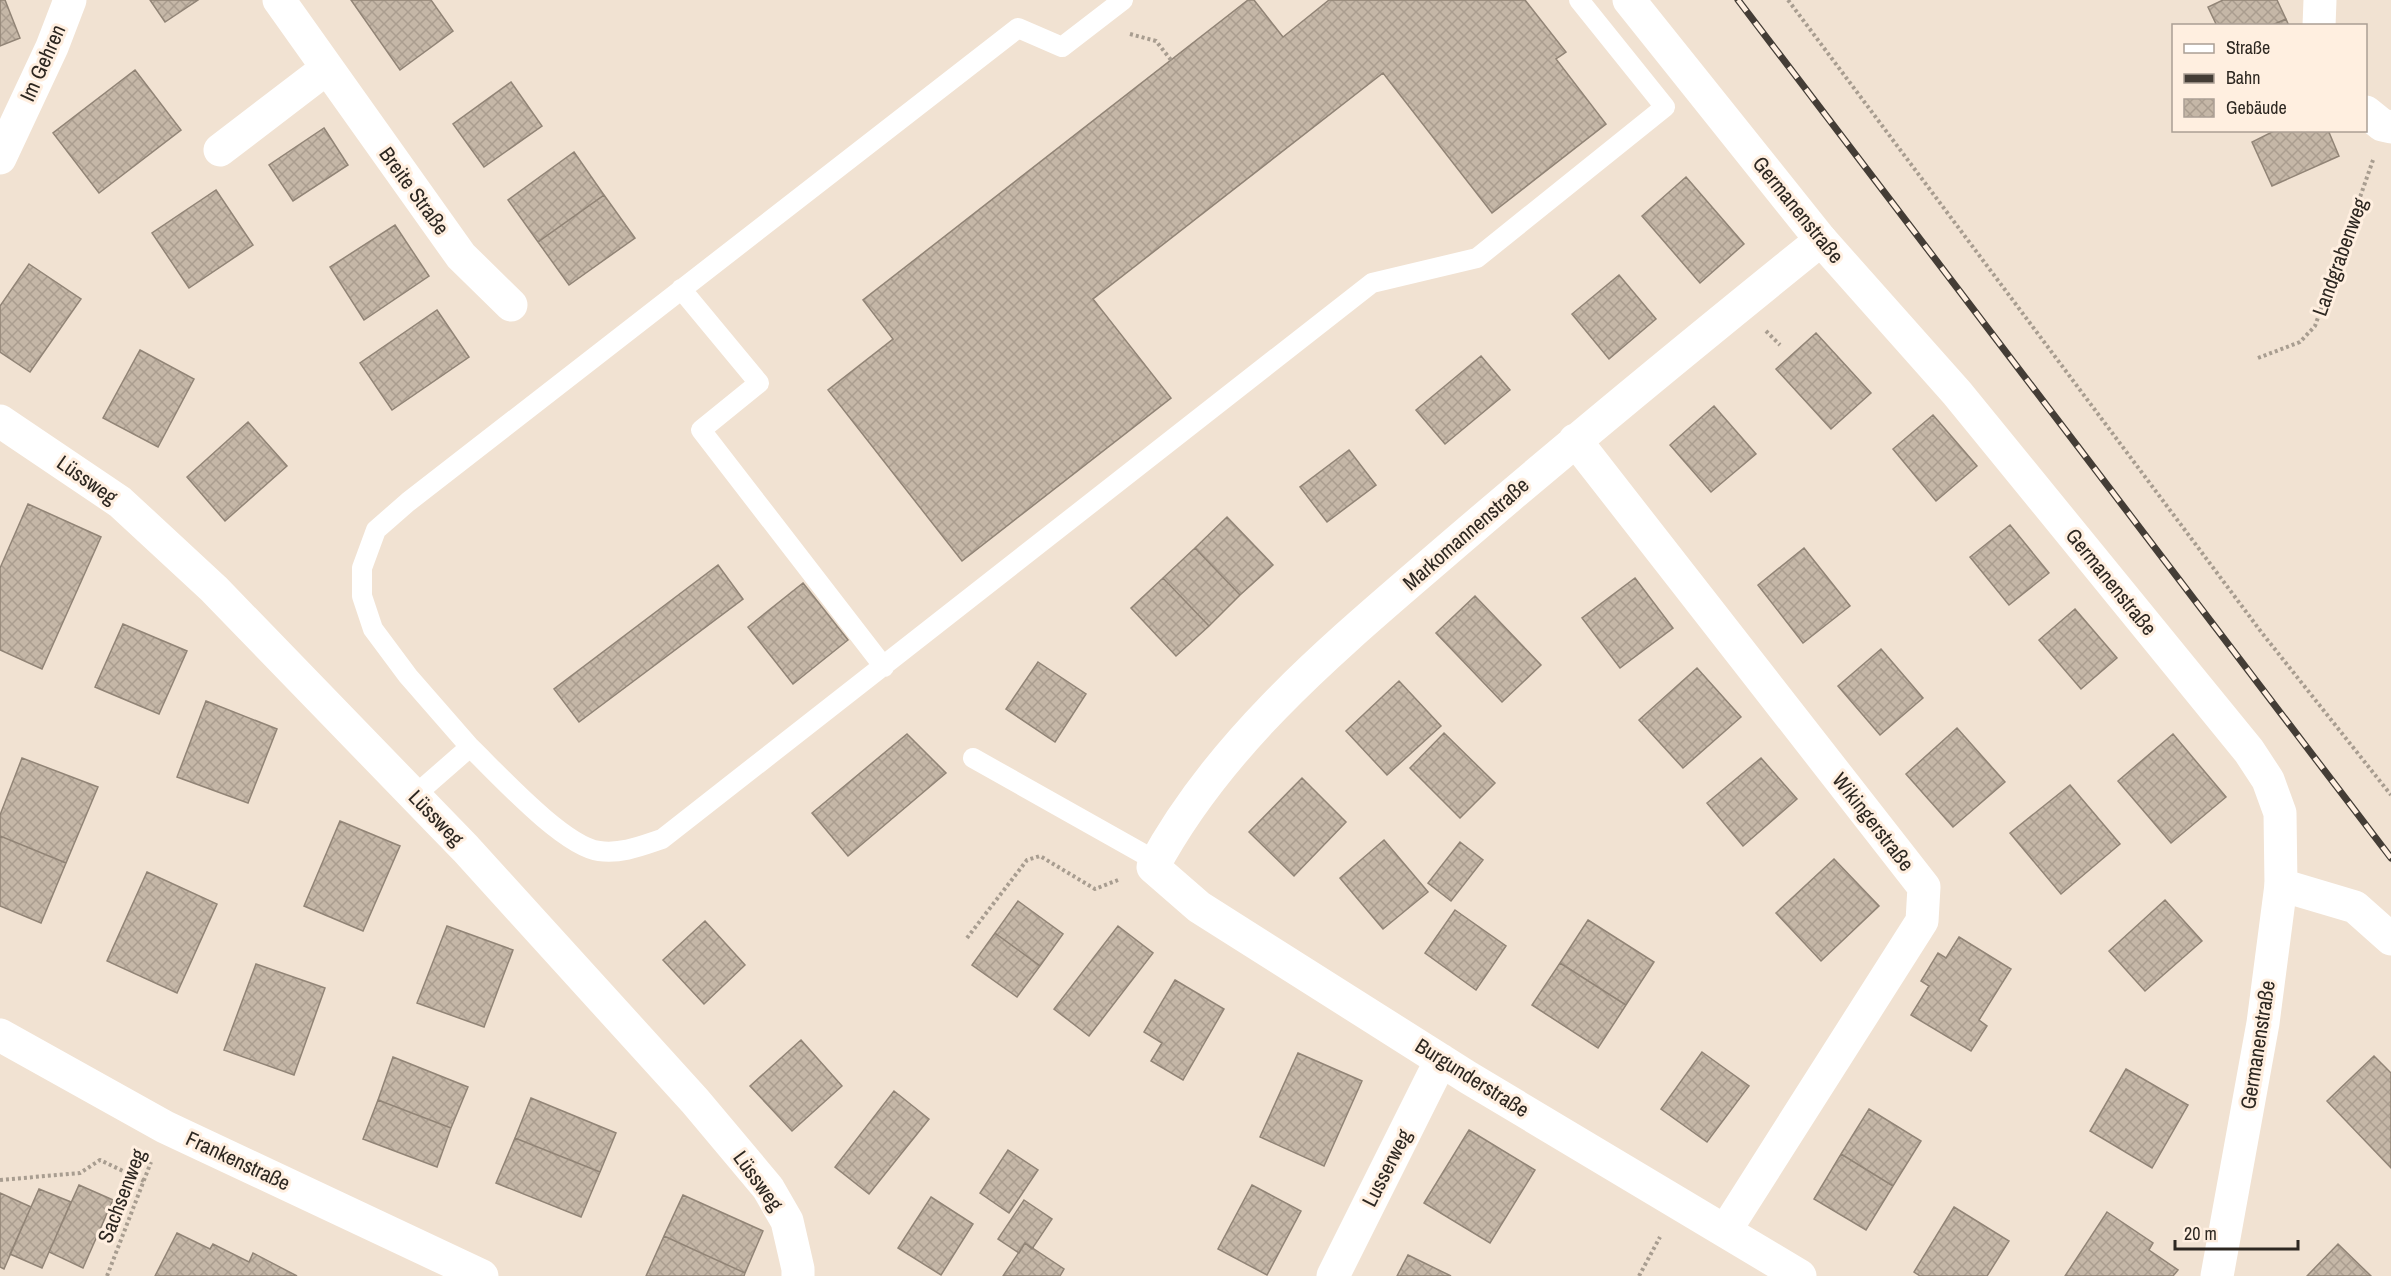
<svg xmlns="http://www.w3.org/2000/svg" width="2391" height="1276" viewBox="0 0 2391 1276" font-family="'Archivo Narrow',sans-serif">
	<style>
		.building { fill: url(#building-cross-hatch); stroke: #918476; stroke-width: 1.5 }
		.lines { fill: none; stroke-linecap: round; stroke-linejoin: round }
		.path { stroke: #a89d90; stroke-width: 4; stroke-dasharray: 3 3; stroke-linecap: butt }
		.service { stroke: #fff; stroke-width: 20 }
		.minor { stroke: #fff; stroke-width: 33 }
		.tertiary { stroke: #fff; stroke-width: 33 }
		.rail-casing { stroke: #443d36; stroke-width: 7 }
		.rail { stroke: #ffefe0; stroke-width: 4.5; stroke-dasharray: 14; stroke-linecap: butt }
		.labels { text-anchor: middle; stroke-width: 6; stroke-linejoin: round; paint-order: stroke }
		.street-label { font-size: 21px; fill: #2d2721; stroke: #ffefe0 }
	</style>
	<defs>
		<pattern id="building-cross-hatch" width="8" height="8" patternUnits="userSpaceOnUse" patternTransform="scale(1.5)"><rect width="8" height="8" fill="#c5b7a7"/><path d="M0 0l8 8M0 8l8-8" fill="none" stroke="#aa9d8f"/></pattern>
	</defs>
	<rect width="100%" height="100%" fill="#f1e2d2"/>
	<path class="building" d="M 0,0 L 5,0 L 20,38 L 0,46 Z
		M 150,0 L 198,0 L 165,22 Z
		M 351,0 L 431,0 L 453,31 L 400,70 Z
		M 1248,0 L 1254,0 L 1283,37 L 1329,0 L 1525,0 L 1566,52 L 1556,59 L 1606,124 L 1492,213 L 1383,73 L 1093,299 L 1171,398 L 962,561 L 828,390 L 893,339 L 863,300 Z
		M 2223,0 L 2277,0 L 2286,19 L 2270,26 L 2217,26 L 2208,7 Z
		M 2286,19 L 2289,26 L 2270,26 Z
		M 135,70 L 181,130 L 99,193 L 53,133 Z
		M 511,82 L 542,126 L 484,167 L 453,124 Z
		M 324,128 L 348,165 L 293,201 L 269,165 Z
		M 2276,130 L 2328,130 L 2339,156 L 2272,186 L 2252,142 Z
		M 574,152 L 604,195 L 538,242 L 508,200 Z
		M 1686,177 L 1744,244 L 1700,283 L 1642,216 Z
		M 216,190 L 253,245 L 189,288 L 152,233 Z
		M 604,195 L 635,238 L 569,285 L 538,242 Z
		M 395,225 L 429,276 L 364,320 L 330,267 Z
		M 29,264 L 81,299 L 30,372 L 0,352 L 0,306 Z
		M 1619,275 L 1656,319 L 1609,359 L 1572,314 Z
		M 437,310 L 469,357 L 392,410 L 360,363 Z
		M 1816,333 L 1871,393 L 1831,429 L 1776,369 Z
		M 140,350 L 194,379 L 158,447 L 103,418 Z
		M 1481,356 L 1510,390 L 1445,444 L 1416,410 Z
		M 1714,406 L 1756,454 L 1711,492 L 1670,445 Z
		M 1933,415 L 1977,466 L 1936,501 L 1893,449 Z
		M 248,422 L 287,466 L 225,521 L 187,477 Z
		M 1349,450 L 1376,485 L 1327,522 L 1300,487 Z
		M 28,504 L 101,537 L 42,669 L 0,650 L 0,568 Z
		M 1227,517 L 1273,565 L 1240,595 L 1195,548 Z
		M 2010,525 L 2049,573 L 2009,605 L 1970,557 Z
		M 1195,548 L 1240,595 L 1209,626 L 1163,578 Z
		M 1804,548 L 1850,606 L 1803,643 L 1758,585 Z
		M 718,565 L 743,599 L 579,722 L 554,689 Z
		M 1163,578 L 1209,626 L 1176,656 L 1131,608 Z
		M 1635,578 L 1673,628 L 1620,668 L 1582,618 Z
		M 803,583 L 848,640 L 793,684 L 748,627 Z
		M 1475,596 L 1541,665 L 1502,702 L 1436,633 Z
		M 2075,609 L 2117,658 L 2081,689 L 2039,640 Z
		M 123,624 L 187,651 L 159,714 L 95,687 Z
		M 1881,649 L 1923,698 L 1880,735 L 1838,686 Z
		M 1038,662 L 1086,694 L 1055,742 L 1006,709 Z
		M 1697,668 L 1741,717 L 1683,768 L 1639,720 Z
		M 1399,681 L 1441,726 L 1387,775 L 1346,731 Z
		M 206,701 L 277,729 L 248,803 L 177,777 Z
		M 1957,728 L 2005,782 L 1953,827 L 1906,774 Z
		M 1444,733 L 1495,783 L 1460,818 L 1410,768 Z
		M 907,734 L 946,773 L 848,856 L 812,813 Z
		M 2173,734 L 2226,797 L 2171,843 L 2118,781 Z
		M 22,758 L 98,787 L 66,863 L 0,836 L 0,815 Z
		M 1761,758 L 1797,799 L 1743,846 L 1707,803 Z
		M 1302,778 L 1346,822 L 1294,876 L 1249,832 Z
		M 2070,785 L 2120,844 L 2061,894 L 2010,833 Z
		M 340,821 L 400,846 L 363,931 L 304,906 Z
		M 0,836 L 66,863 L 41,923 L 0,906 Z
		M 1384,840 L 1428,892 L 1383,929 L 1340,878 Z
		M 1460,842 L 1483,860 L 1451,901 L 1428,883 Z
		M 1834,859 L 1879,906 L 1821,961 L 1776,913 Z
		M 147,872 L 217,904 L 177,993 L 107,961 Z
		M 2165,900 L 2202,941 L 2145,991 L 2109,951 Z
		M 1018,901 L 1063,934 L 1040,966 L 995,933 Z
		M 1455,910 L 1506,946 L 1476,990 L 1425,953 Z
		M 1588,920 L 1654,962 L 1626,1005 L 1560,963 Z
		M 705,921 L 745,965 L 704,1004 L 663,960 Z
		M 447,926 L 513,950 L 484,1027 L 417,1003 Z
		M 1118,926 L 1153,953 L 1089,1036 L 1054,1009 Z
		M 995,933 L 1040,966 L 1017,997 L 972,965 Z
		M 1959,937 L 2011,969 L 1979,1020 L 1987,1026 L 1971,1051 L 1911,1015 L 1929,986 L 1921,981 L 1938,953 L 1946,958 Z
		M 1560,963 L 1626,1005 L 1598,1048 L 1532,1005 Z
		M 256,964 L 325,988 L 294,1075 L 224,1050 Z
		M 1175,980 L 1224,1009 L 1183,1080 L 1151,1061 L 1162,1043 L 1144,1032 Z
		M 801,1040 L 842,1086 L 792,1131 L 750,1086 Z
		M 1702,1052 L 1749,1086 L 1707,1142 L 1661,1109 Z
		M 1298,1053 L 1362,1081 L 1324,1166 L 1260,1137 Z
		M 2374,1056 L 2391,1073 L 2391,1168 L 2327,1101 Z
		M 393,1057 L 468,1087 L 451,1128 L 378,1100 Z
		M 2126,1069 L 2188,1105 L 2152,1168 L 2090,1131 Z
		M 894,1091 L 929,1119 L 869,1194 L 835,1167 Z
		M 531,1098 L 616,1133 L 600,1172 L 515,1138 Z
		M 378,1100 L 451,1128 L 437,1167 L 363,1139 Z
		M 1869,1109 L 1921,1141 L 1893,1186 L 1841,1154 Z
		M 1469,1130 L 1535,1170 L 1490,1243 L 1424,1203 Z
		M 515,1138 L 600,1172 L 581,1217 L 496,1183 Z
		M 1008,1150 L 1038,1170 L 1009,1213 L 980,1193 Z
		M 1841,1154 L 1893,1186 L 1866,1230 L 1814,1199 Z
		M 79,1185 L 113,1200 L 83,1268 L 49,1252 Z
		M 1252,1185 L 1301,1211 L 1267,1275 L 1218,1249 Z
		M 39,1189 L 71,1202 L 42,1268 L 10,1254 Z
		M 0,1193 L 31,1207 L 4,1269 L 0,1267 Z
		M 683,1195 L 763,1231 L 745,1273 L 664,1236 Z
		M 931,1197 L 973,1224 L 941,1275 L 898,1248 Z
		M 1024,1200 L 1052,1219 L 1032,1249 L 1025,1243 L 1019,1253 L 998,1239 Z
		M 1954,1207 L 2009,1241 L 1987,1276 L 1920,1276 L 1914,1272 Z
		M 2107,1212 L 2153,1243 L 2149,1250 L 2178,1270 L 2173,1276 L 2065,1276 Z
		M 177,1233 L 210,1249 L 213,1244 L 249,1262 L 253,1253 L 297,1276 L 155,1276 Z
		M 664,1236 L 745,1273 L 744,1276 L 646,1276 Z
		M 1025,1243 L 1064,1269 L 1060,1276 L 1003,1276 Z
		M 2338,1244 L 2371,1276 L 2307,1276 Z
		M 1408,1255 L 1451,1276 L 1397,1276 Z"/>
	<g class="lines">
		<path class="path" d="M 1788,0 L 2262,633 L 2391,795
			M 1130,34 L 1156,41 L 1171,60
			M 1766,331 L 1780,345
			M 2258,358 L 2300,342 L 2315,326 L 2373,160
			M 967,938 L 1027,860 L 1040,856 L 1095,889 L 1118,880
			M 0,1180 L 80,1173 L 100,1160 L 144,1181
			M 107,1276 L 151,1162
			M 1639,1276 L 1660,1237"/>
		<path class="service" d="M 681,289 L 759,383 L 701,430 L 884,667
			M 470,747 L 408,676 L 373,629 L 362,596 L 362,568 L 376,530 L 408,502 L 1018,28 L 1062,47 L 1123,0
			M 973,758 L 1156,861
			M 414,796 L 470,747 C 498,774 563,846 599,851 C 622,854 641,846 662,839 L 1372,283 L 1477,258 L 1665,107 L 1579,0"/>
		<path class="minor" d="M 279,0 L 461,256 L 511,305
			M 2319,26 L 2320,0
			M 2366,112 L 2382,125 L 2391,127
			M 220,150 L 326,69
			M 0,158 L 52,47 L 70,0
			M 0,421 L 120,502 L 214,589 L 466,849 L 695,1101 L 768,1188 L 787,1221 L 798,1269 L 798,1276
			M 1575,440 L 1924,887 L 1922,921 L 1725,1231
			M 2281,885 L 2355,907 L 2391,939
			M 0,1035 L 165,1127 L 482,1276
			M 1333,1276 L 1441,1060
			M 1800,1276 L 1469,1078 L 1199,907 L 1153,867 C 1223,736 1343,640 1454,544 C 1574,441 1697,340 1821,240"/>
		<path class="tertiary" d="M 1629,0 L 1821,240 L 1957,393 L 2249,751 L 2268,780 L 2280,813 L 2281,885 L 2263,1023 L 2217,1276"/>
		<defs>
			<path id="rail" d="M 1738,0 L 2391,858"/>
		</defs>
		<use href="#rail" class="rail-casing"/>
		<use href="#rail" class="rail"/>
	</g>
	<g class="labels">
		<g class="street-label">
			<text transform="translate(43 63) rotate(-66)" y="7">Im Gehren</text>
			<text transform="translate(414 191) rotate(54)" y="7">Breite Straße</text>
			<text transform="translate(1798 210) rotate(51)" y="7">Germanenstraße</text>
			<text transform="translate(2340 257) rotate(-70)" y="7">Landgrabenweg</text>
			<text transform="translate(87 480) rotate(35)" y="7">Lüssweg</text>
			<text transform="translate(1466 534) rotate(-41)" y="7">Markomannenstraße</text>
			<text transform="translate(2111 582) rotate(51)" y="7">Germanenstraße</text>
			<text transform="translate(436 818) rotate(46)" y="7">Lüssweg</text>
			<text transform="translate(1873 822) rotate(52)" y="7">Wikingerstraße</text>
			<text transform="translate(2258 1045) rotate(-81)" y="7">Germanenstraße</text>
			<text transform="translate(1472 1078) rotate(32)" y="7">Burgunderstraße</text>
			<text transform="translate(238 1161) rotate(25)" y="7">Frankenstraße</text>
			<text transform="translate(1387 1168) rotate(-63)" y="7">Lusserweg</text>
			<text transform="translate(758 1181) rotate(54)" y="7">Lüssweg</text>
			<text transform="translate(122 1196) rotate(-69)" y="7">Sachsenweg</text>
		</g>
	</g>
	<rect x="2172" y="24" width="195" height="108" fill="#ffefe0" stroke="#ab9f94" stroke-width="1.5"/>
	<rect x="2184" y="44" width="30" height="9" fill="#ffffff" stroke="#ab9f94" stroke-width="1.5"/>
	<text x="2226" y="54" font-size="18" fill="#2d2721">Straße</text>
	<rect x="2184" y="74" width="30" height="9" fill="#443d36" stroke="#ab9f94" stroke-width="1.5"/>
	<text x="2226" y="84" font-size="18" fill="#2d2721">Bahn</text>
	<rect x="2184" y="99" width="30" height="18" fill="url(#building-cross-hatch)" stroke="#ab9f94" stroke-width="1.5"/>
	<text x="2226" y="114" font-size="18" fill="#2d2721">Gebäude</text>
	<path d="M2175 1240v9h123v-9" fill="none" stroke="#2d2721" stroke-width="3"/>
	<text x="2184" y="1240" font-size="18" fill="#2d2721" stroke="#ffefe0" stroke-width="4.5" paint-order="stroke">20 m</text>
</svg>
